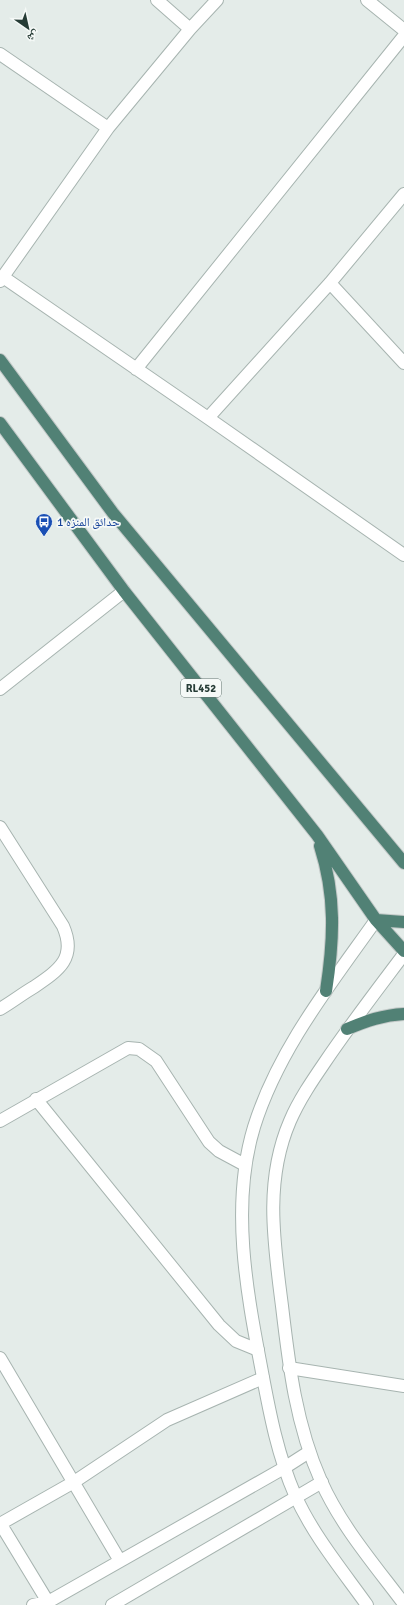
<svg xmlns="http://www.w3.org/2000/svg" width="404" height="1605" viewBox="0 0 404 1605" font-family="Signika,'Noto Naskh Arabic',sans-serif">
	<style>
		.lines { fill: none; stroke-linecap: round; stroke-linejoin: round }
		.minor-casing { stroke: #a7b4b0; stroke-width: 14 }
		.tertiary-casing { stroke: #a7b4b0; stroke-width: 14 }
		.trunk-casing { stroke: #c2c8c7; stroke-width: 14 }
		.minor { stroke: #fff; stroke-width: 12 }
		.tertiary { stroke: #fff; stroke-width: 12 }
		.trunk { stroke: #518175; stroke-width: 12 }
		.labels { text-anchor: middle; stroke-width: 3.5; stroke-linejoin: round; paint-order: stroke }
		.shield { fill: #f5f9f7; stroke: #647570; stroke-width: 1 }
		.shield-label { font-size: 11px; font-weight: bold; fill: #263c36 }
		.transit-label { font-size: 12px; fill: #164399; stroke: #f5f9f7; text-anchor: start }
	</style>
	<rect width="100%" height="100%" fill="#e4ece9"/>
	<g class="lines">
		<defs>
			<path id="minor" d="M 157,0 L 190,29
				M 367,0 L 404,30
				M 0,54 L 108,128
				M 3,277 L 208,418 L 404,555
				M 0,281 L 108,128 L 190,29 L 217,0
				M 330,283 L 404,363
				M 136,369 L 404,36
				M 208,418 L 330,283 L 404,194
				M 0,689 L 124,591
				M 0,827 L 63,926 C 77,958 59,970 34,987 C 22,994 12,1002 0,1009
				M 36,1099 L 219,1325 L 236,1341 L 258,1350
				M 0,1121 L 128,1048 L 139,1049 L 156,1061 L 209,1142 L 219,1151 L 245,1165
				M 0,1358 L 120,1561
				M 289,1368 L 404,1386
				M 0,1523 L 48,1602
				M 0,1524 L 74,1482 L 167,1420 L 263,1378
				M 33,1605 L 48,1602 L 284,1468 L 309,1452
				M 112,1605 L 322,1482"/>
			<path id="tertiary" d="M 404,954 C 377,990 350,1025 325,1062 C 312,1081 299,1100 290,1121 C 264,1181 274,1243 282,1306 C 289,1366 296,1425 321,1481 C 341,1526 374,1564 404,1604
				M 367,1605 C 342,1570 313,1535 295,1495 C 278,1456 270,1415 262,1372 C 247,1293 230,1206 254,1127 C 278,1050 330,985 376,920"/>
			<path id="trunk" d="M 0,360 L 113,513 L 404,863
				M 0,423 L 124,591 L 317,835 L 376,920 L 404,951
				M 320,846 C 336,896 334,939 326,991
				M 376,920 L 404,922
				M 347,1029 C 366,1021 383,1015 404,1014"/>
		</defs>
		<use href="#minor" class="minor-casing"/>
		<use href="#tertiary" class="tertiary-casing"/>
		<use href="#trunk" class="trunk-casing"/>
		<use href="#minor" class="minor"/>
		<use href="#tertiary" class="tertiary"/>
		<use href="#trunk" class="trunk"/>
	</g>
	<defs>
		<symbol id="bus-pin" viewBox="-11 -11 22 30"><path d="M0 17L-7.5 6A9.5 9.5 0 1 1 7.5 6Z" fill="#1a4fb4" stroke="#f5f9f7"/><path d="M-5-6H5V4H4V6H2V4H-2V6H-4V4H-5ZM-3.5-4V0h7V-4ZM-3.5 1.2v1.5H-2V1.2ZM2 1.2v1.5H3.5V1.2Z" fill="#fff"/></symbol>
	</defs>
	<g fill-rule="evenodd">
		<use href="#bus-pin" x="34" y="512" width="20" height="27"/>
	</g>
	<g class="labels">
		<rect class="shield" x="181" y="679" width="40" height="18" rx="3"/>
		<g class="shield-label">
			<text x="201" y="692">RL452</text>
		</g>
		<g class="transit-label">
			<text x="57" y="526">حدائق المنزه 1</text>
		</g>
	</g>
	<g transform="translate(28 28) rotate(146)" stroke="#f5f9f7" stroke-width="3" paint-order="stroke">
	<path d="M0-3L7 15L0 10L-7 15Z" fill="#263c36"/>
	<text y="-6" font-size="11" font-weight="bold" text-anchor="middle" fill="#263c36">ش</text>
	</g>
</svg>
